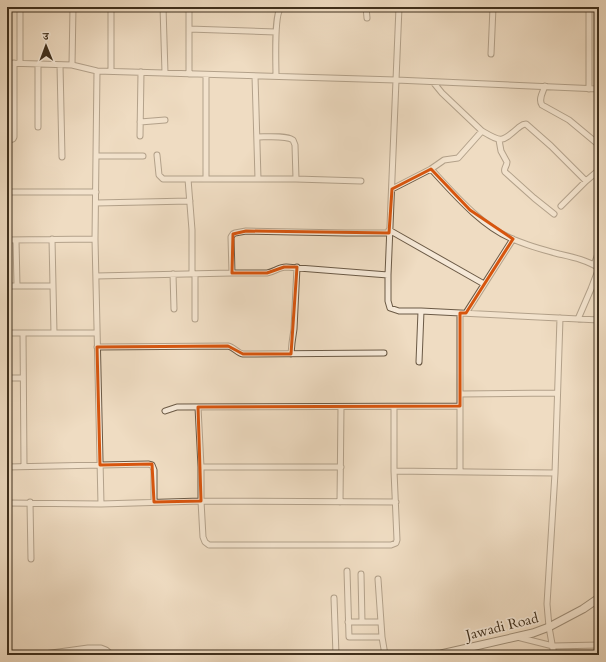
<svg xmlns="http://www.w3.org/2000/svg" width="606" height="662" viewBox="0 0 606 662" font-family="Cardo,'Noto Serif Devanagari',serif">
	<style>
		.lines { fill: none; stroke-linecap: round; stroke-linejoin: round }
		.street-casing { stroke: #6b5a46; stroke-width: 7 }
		.secondary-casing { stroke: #3f2f1c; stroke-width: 9 }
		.street { stroke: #f5e8d7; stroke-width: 5 }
		.secondary { stroke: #f5e8d7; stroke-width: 7 }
		.marked { fill: none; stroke: #d7550e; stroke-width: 3; stroke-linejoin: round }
		.labels { text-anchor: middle; stroke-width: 3.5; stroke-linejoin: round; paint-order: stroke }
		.street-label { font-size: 14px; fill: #3f2f1c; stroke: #f5e8d7 }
	</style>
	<rect width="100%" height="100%" fill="#efdcc2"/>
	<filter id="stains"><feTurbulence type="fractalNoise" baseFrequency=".005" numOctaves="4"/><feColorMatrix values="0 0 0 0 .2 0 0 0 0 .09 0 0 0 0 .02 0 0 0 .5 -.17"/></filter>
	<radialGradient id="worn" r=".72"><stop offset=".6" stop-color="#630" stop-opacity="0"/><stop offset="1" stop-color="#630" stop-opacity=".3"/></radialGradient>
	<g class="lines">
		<defs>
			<path id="street" d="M 111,7 L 111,71
				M 163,7 L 165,73
				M 366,7 L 367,18
				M 399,7 L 388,275 L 388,301 L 390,308 L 399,311 L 421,311 L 599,320
				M 189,29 L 276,32
				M 491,54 L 493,7
				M 7,63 L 72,65 L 97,71 L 396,80 L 599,89
				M 20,63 L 20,7
				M 38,64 L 38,127
				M 60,65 L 62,157
				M 72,65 L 73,7
				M 189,74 L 189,7
				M 206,75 L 206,179
				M 255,76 L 258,179
				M 276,76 C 276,63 274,18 280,9 L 292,7 L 338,8
				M 433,82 L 442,93 L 482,131
				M 545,86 C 543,92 538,99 542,105 L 569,120 L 599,145
				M 589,89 L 589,7
				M 140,122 L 165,120
				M 140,136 L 141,72
				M 257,137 C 266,137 286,135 293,140 L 295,145 L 296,179
				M 499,140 L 501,151 L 507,162 C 507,166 503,169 505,172 L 534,198 L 554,214
				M 7,141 L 13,139 L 14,137 L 14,63
				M 157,155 L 159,175 L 163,179 L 296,179 L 361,181
				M 96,156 L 143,156
				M 431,169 C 454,194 483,228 515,240 C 529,246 544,250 559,254 C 572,257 587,260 599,268
				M 188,179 L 192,230 L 192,274
				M 392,189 L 431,169 L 444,160 L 458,158 L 482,131 C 501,142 501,143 518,128 C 521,126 522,124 526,124 L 551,146 L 586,181
				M 7,192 L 96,192
				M 96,203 L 190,201
				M 561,206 L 586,181 L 599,170
				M 389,230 L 484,284
				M 52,239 L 54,333
				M 95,239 L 97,71
				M 7,240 L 95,239 L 101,504
				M 16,240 L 17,286
				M 594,265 L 599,251
				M 232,273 L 267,273 C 274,272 279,267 286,267 L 388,275
				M 173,274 L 174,309
				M 195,274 L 195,319
				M 96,276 L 232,273 L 231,237 L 233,234 L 235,233 L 246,231 L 346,233 L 389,233
				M 7,286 L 53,286
				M 466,313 L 513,239
				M 578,319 L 591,289 L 599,268
				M 7,333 L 97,333
				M 23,333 L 24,466
				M 97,347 L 228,346 C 234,347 237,353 243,354 L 384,353
				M 291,354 L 292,343 L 294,329 L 297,267
				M 419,362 L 421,311
				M 7,378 L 23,378
				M 460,394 L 557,393
				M 198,407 L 201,467 L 201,501 L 203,537 L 205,542 L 209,545 L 391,545 L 396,543 L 397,540 L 394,471 L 555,473 L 547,604 L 549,627 L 554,655
				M 394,407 L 394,471
				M 165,411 L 177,407 L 460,406
				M 7,467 L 148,464 L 152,465 L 154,470 L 154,502
				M 201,467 L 341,467
				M 460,472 L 460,313
				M 555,473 L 560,318
				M 30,502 L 31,559
				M 340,502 L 341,407
				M 7,503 L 101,504 L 201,501 L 396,502
				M 347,571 L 349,637 L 382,637 L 385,655
				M 361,574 L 362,622
				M 378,579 L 382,637
				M 334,598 L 336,655
				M 348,622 L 381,622
				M 517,637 L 553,646 L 599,645
				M 37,655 L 88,648 L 101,648 L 106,650 L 112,655"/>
			<path id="secondary" d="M 428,655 L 441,654 L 533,633 L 549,627 L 583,609 L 599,598"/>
		</defs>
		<use href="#street" class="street-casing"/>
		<use href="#secondary" class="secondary-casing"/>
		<use href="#street" class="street"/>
		<use href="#secondary" class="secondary"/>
	</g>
	<path d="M0 0H606V662H0ZM 431,169 L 470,210 L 513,239 L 466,313 L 460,313 L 460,406 L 198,407 L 201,501 L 154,502 L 152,464 L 100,465 L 97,347 L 228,346 L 243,354 L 291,354 L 297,267 L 284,267 L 267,273 L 232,273 L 233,234 L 246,231 L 389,233 L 392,189 Z" fill="#efdcc2" fill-opacity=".55" fill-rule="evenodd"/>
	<path class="marked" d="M 431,169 L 470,210 L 513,239 L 466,313 L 460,313 L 460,406 L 198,407 L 201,501 L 154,502 L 152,464 L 100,465 L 97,347 L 228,346 L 243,354 L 291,354 L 297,267 L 284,267 L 267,273 L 232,273 L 233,234 L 246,231 L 389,233 L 392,189 Z"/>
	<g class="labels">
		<g class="street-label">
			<text transform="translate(502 626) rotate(-14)" y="5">Jawadi Road</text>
		</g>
	</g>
	<rect width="606" height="662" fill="none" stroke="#efdcc2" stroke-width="24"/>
	<rect x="8" y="8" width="590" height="646" fill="none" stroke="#3f2f1c" stroke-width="2"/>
	<rect x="12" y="12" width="582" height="638" fill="none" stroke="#3f2f1c"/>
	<g transform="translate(46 46) rotate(359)" stroke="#f5e8d7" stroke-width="3" paint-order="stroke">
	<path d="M0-3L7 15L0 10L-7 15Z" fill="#3f2f1c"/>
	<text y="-6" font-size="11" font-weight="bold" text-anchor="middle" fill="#3f2f1c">उ</text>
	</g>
	<rect width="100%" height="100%" filter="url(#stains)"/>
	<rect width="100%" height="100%" fill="url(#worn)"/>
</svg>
